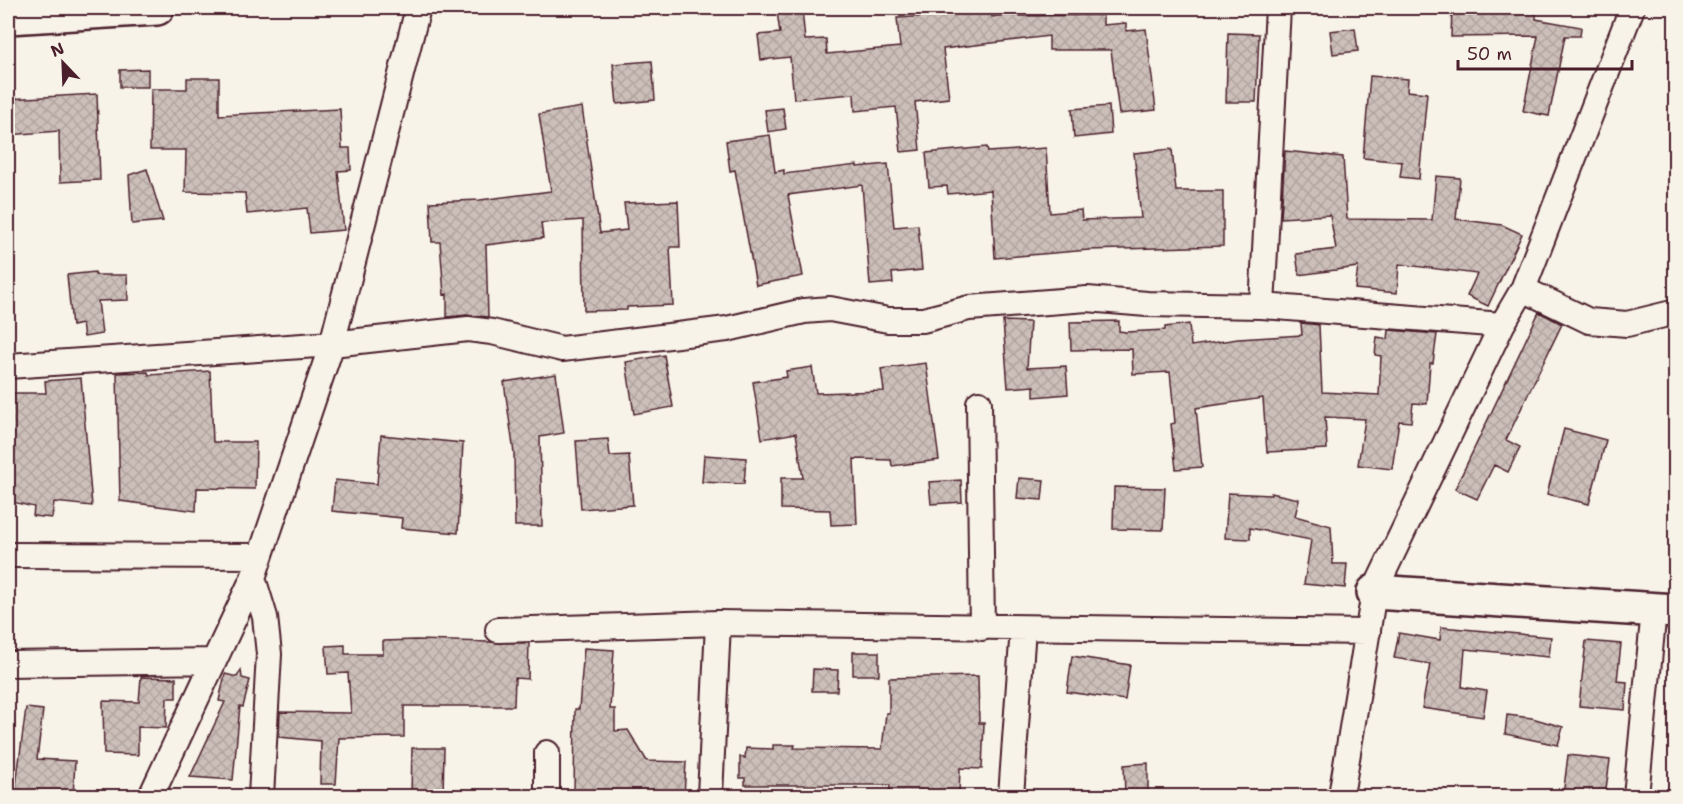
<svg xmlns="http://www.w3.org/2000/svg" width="1683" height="804" viewBox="0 0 1683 804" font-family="'Shantell Sans',sans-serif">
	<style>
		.building { fill: url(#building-cross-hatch); stroke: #4a1f2b; stroke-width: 1.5 }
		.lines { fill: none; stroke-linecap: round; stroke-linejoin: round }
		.street-casing { stroke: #4a1f2b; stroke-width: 28 }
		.secondary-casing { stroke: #4a1f2b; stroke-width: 38 }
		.street { stroke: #f7f3e8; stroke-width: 24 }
		.secondary { stroke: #f7f3e8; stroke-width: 33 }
	</style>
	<defs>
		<pattern id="building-cross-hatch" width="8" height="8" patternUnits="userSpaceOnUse" patternTransform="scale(1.5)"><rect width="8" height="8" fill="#ccbfb9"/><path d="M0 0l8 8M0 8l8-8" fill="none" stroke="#b1a49f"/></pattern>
	</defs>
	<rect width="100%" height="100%" fill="#f7f3e8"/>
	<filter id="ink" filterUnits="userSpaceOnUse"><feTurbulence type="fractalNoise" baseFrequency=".0167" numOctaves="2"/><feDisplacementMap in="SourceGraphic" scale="12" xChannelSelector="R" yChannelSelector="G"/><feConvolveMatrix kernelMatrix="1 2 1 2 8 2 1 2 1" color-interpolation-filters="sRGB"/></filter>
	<g filter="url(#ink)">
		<path class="building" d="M 973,8 L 991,8 L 992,17 L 1019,13 L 1019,16 L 1103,15 L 1103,25 L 1126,23 L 1126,31 L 1146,29 L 1156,110 L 1119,114 L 1111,50 L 1049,50 L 1049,36 L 943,49 L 949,98 L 915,102 L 920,150 L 901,152 L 896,107 L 855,111 L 854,94 L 794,99 L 790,57 L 761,60 L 758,35 L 780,33 L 777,12 L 802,9 L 805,40 L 826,39 L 827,54 L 900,47 L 897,18 L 973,13 Z
			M 1452,8 L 1506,8 L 1506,12 L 1536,12 L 1536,19 L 1581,27 L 1580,36 L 1565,36 L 1549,116 L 1523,111 L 1538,36 L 1451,37 Z
			M 1355,28 L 1358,51 L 1333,54 L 1330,31 Z
			M 1228,33 L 1259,34 L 1256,102 L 1226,102 Z
			M 652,61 L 655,100 L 617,104 L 613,64 Z
			M 148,69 L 148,87 L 120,87 L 120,70 Z
			M 1370,76 L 1408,79 L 1407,91 L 1427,93 L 1419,179 L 1400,177 L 1402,162 L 1363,158 Z
			M 187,78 L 219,78 L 219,115 L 340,109 L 342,148 L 350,148 L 351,170 L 338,171 L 344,230 L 310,233 L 307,208 L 247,214 L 245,193 L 185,192 L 186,150 L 150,150 L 151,89 L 187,89 Z
			M 97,94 L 100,180 L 60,182 L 59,131 L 8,135 L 8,99 Z
			M 1109,106 L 1111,134 L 1074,138 L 1072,109 Z
			M 582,107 L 600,233 L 627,230 L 624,203 L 678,201 L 680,247 L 670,247 L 673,305 L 627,307 L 627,310 L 584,311 L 583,220 L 541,223 L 543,238 L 486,245 L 488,317 L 467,315 L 447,317 L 447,294 L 444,295 L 440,242 L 432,242 L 430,202 L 480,200 L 551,191 L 539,114 Z
			M 783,108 L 786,129 L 768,132 L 765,110 Z
			M 770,135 L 775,172 L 784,170 L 784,174 L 857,165 L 857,167 L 888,164 L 894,227 L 918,225 L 922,270 L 892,273 L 893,283 L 870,285 L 862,185 L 788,195 L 803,276 L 756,285 L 735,170 L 730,171 L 726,141 Z
			M 987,147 L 988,152 L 1046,148 L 1050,213 L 1081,210 L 1082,220 L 1141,218 L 1134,153 L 1172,149 L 1176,191 L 1223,191 L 1223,246 L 1089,250 L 995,258 L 991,190 L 948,194 L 947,186 L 929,187 L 926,153 Z
			M 1285,151 L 1343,157 L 1347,219 L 1432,220 L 1436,176 L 1460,178 L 1456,219 L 1502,225 L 1522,234 L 1488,306 L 1467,296 L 1477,274 L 1399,264 L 1397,293 L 1355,289 L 1358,267 L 1299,275 L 1296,254 L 1336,249 L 1330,215 L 1281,218 Z
			M 147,169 L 163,221 L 132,224 L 129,175 Z
			M 95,272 L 95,275 L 127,275 L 128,300 L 98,301 L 102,334 L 84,337 L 82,324 L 72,326 L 67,275 Z
			M 1539,312 L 1562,324 L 1506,440 L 1520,447 L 1508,472 L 1494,465 L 1477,499 L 1455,489 Z
			M 1003,321 L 1030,322 L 1027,368 L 1066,366 L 1068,394 L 1034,397 L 1034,386 L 1008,388 Z
			M 1119,321 L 1119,331 L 1126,332 L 1165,330 L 1165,327 L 1189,324 L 1191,346 L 1238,339 L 1302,335 L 1301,323 L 1319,325 L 1322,392 L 1379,395 L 1381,356 L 1375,355 L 1377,337 L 1388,339 L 1389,330 L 1437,334 L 1433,363 L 1430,363 L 1427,404 L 1413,403 L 1411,422 L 1399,421 L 1392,469 L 1358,465 L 1365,419 L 1325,417 L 1327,449 L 1267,452 L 1263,398 L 1196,408 L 1202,467 L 1176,469 L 1171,424 L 1175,423 L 1170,372 L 1133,374 L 1132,349 L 1071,350 L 1070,322 Z
			M 664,355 L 673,407 L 634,414 L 626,362 Z
			M 926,363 L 939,460 L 892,466 L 891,460 L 854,459 L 857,524 L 831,525 L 830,510 L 781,509 L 781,478 L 803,478 L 796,433 L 762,439 L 753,382 L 787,377 L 786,371 L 812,367 L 816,393 L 884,391 L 881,369 Z
			M 210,371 L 213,442 L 256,442 L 255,489 L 197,488 L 196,511 L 120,501 L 117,373 L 148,372 L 149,375 Z
			M 556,374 L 564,433 L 540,437 L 542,526 L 515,526 L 514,453 L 504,382 Z
			M 81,378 L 92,506 L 54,502 L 52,518 L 33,516 L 34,507 L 8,501 L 8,393 L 46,393 L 45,381 Z
			M 1564,429 L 1606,440 L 1589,504 L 1547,494 Z
			M 381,435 L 463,443 L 458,533 L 401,528 L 402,518 L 332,511 L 335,480 L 377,484 Z
			M 608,439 L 610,456 L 629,455 L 633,505 L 581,509 L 576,441 Z
			M 704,455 L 746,458 L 744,484 L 702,482 Z
			M 1019,478 L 1044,480 L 1042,500 L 1017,498 Z
			M 961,480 L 962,502 L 931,504 L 929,482 Z
			M 1114,487 L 1165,488 L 1163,530 L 1113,529 Z
			M 1228,493 L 1271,495 L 1271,493 L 1299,499 L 1295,516 L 1331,526 L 1333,564 L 1347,564 L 1345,588 L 1304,584 L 1311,540 L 1250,528 L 1250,539 L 1225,538 Z
			M 1441,627 L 1551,637 L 1549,657 L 1465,649 L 1462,687 L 1487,691 L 1483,717 L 1422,708 L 1430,664 L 1394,658 L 1399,633 L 1440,640 Z
			M 416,640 L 529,643 L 528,679 L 515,678 L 514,706 L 404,706 L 404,737 L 339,738 L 336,784 L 320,784 L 321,741 L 279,737 L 280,712 L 351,713 L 348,673 L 328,674 L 326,646 L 345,645 L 345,654 L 383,654 L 383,641 Z
			M 1586,641 L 1621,644 L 1617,681 L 1627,682 L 1625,710 L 1579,706 Z
			M 584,648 L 614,650 L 610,709 L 615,709 L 615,731 L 628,730 L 647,761 L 686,762 L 684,796 L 574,796 L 575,709 L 579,709 Z
			M 853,652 L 879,652 L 879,675 L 853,675 Z
			M 1072,656 L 1130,665 L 1125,700 L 1067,692 Z
			M 813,669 L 838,670 L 837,691 L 812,691 Z
			M 241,670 L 242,678 L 250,680 L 243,707 L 240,706 L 233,780 L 190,777 L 225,702 L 219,701 L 225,674 L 237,677 Z
			M 978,676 L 979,723 L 984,723 L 982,769 L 960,768 L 959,796 L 889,796 L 890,785 L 745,785 L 745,778 L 740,778 L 740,757 L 745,758 L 746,748 L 773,749 L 773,745 L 795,745 L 794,748 L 882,749 L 886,713 L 889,713 L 889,678 Z
			M 141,677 L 176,678 L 176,698 L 167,698 L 166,728 L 138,727 L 138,755 L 104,754 L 103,701 L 139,702 Z
			M 26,708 L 43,710 L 37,759 L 75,761 L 73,796 L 36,796 L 15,793 Z
			M 1507,715 L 1532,718 L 1563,727 L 1558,745 L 1505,734 Z
			M 412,748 L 444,748 L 443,796 L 411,796 Z
			M 1568,755 L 1610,760 L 1605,796 L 1563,796 Z
			M 1148,763 L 1148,796 L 1125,796 L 1124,765 Z"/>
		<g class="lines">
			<defs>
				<path id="street" d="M 1523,289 L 1589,321 L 1627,324 L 1676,312
					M 1262,306 L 1278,8
					M 8,366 L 332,344 L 468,329 L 492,332 L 562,349 L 727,329 L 804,311 L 830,309 L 888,320 L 923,320 L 969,308 L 1087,299 L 1147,304 L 1262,306 L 1502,325
					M 979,403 L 982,628
					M 8,555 L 258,556
					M 498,630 L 718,623
					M 8,664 L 214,661
					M 547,753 L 547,796
					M 151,796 L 253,578
					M 261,796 L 269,654 L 265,617 L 253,578 L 332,344 L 418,8
					M 710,796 L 718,623 L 1368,632
					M 1011,796 L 1023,628
					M 1341,796 L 1374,592 L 1502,325 L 1523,289 L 1632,8
					M 1636,796 L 1654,610"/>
				<path id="secondary" d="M 8,17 L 157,8
					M 1374,592 L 1676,611"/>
			</defs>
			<use href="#street" class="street-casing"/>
			<use href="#secondary" class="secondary-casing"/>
			<use href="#street" class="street"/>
			<use href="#secondary" class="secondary"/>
		</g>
	</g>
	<rect width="1683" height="804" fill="none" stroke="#f7f3e8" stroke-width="30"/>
	<rect x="15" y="15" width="1653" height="774" fill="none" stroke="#4a1f2b" stroke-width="2" filter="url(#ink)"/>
	<g transform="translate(63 63) rotate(337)" stroke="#f7f3e8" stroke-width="4.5" paint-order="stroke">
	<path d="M0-4.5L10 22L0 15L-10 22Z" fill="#4a1f2b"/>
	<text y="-9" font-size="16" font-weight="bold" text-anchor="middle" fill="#4a1f2b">N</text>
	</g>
	<path d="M1458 60v9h174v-9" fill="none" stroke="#4a1f2b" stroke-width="3"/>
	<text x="1467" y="60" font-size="18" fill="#4a1f2b" stroke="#f7f3e8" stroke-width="4.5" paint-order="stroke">50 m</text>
</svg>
